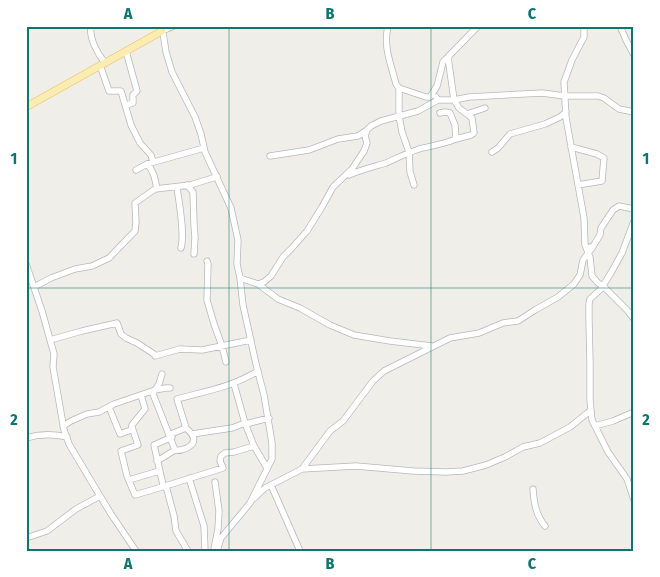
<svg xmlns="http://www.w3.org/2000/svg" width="660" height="577" viewBox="0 0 660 577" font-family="'Fira Sans Condensed',sans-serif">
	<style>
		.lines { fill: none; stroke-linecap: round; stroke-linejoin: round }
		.minor-casing { stroke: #b4b8bb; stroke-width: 7 }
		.major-casing { stroke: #eac166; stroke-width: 8 }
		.minor { stroke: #fff; stroke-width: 5.5 }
		.major { stroke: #fbedb2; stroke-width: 7 }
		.grid { fill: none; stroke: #0f766e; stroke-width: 1; stroke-opacity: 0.55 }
		.neatline { fill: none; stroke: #0f766e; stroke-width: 2 }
		.grid-label { font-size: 16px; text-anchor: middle; font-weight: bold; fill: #0f766e }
	</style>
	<rect width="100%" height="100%" fill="#f0eee8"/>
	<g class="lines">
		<defs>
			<path id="minor" d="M 91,26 C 89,38 97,53 105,63
				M 162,26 L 166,52 L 172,72 L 195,117 L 201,134 L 205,152 L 231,208 L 238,240 L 237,264 L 240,278 L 243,305 L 256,364 L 264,395 L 272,443 L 272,459 L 250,503 L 221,538 L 217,551
				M 388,26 C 383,47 391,64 396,84 L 399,88 L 399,116 L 402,132 L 409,152 L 410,172 L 414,185
				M 584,26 L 584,37 L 572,60 L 564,82 L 566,118 L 584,218 L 585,245 L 590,257 L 592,276 L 598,283 L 603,286 L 627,310 L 634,319
				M 620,26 L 626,40 L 634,55
				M 162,31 L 174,26
				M 448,57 L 454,100 L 469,97 L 542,93 L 565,96 L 598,96 L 604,98 L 619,109 L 634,112
				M 100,65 L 109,91 L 121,91 L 131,125 L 140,143 L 151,155 L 153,162
				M 399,88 L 426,97 L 430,97 L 437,86 L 443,62 L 478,26
				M 436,97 L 438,100 L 454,100 L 459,108 L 467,114 L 485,108
				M 126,105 L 133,103 L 133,95 L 137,91 L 126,51
				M 456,139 L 471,135 L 474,133 L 472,118 L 467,114
				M 571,147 L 597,154 L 604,158 L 602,181 L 578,185
				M 492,152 L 498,148 L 510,134 L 545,124 L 560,117 L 566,112
				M 270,156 L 309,150 L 338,139 L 358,136 L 367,130
				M 147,164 C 154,171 155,179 157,189
				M 136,170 L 147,164 L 204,148
				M 349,175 C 361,170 373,167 386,163 C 397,158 407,153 419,149 C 431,146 444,144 456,139 L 455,125 L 450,113 L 445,112 L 440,113
				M 187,185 L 193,192 L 194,225 L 195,237 L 194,254
				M 177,187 C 179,203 185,233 181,248
				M 634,221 L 622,253 L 612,271 L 601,289 L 590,299 L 589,304 L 589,320 L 590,363 L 590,400 L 592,420 L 608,452 L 627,479 L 634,500
				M 590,247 L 592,248 L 600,235 L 601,228 L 613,210 L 619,206 L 634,209
				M 207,261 L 208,264 L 207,300 L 214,324 L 222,346 L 226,362
				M 26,264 L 42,311 L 54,354 L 53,367 L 64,430 L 69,444 L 97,491 L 111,514 L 136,551
				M 240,278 L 258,284 L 264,282 L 271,276 L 283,257 L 291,249 L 307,231 L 322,207 L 333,187 L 352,169 L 364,151 L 367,143 L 365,136 L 367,130 L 371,126 L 381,121 L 418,111 L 438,100
				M 258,284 L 278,299 L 300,308 L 330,325 L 354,335 L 390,341 L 432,346
				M 34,287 L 51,278 L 75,269 L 92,266 L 109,258 L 135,231 L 136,222 L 135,203 L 155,189 L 190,185 L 213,178 L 217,176
				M 50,340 L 82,331 L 117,323 L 121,334 L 126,338 L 137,343 L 154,354
				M 155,356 L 180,349 L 202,350 L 251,340
				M 234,384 L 245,423
				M 170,388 L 166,388 L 155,390 L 153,394 L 175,450 C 180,451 182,450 187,448 C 198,442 194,435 186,428
				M 109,407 L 120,434 L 131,430 L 132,425 L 145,409 L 141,395
				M 246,424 L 269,418
				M 63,426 L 71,421 L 87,414 L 99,412 L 114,404 L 155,390 L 159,384 L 162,374
				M 595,426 L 613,421 L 634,412
				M 132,427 L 138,445 L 121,451 L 127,476 L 135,495 L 162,487 L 163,485 L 154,445 L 172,437 L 171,434 L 186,428 L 177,399 C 206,391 232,387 258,371
				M 192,434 L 232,428 L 245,423 L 254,446
				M 26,438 C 39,434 54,434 67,437
				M 157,461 L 175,450
				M 302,469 L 330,431 L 343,421 L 373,381 L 384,371 L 450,338 L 479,333 L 503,323 L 518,321 L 535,310 L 558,297 L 574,284 L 580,275 L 583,260 L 592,248
				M 189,478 L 204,526 L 205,551
				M 129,480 L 159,471
				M 271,485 L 300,551
				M 166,486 L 174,516 L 176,531 L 188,551
				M 162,487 L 223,468 L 220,461 L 221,456 L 225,453 L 234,452 L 254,446 L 267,468
				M 533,489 C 534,503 536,515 545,526
				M 252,500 L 265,488 L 302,469 L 356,466 L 413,471 L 446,472 L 463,471 L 486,465 L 505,457 L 523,447 L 540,443 L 570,427 L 590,411
				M 26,538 L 47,531 L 76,509 L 100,496
				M 214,549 L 218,529 L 219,511 L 215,482"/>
			<path id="major" d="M 26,107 L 162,31"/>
		</defs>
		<use href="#minor" class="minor-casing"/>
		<use href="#major" class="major-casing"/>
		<use href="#minor" class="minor"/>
		<use href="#major" class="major"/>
	</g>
	<path class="grid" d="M 229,26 L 229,551M 431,26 L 431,551M 26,288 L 634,288"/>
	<rect width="660" height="577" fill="none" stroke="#ffffff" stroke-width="55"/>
	<rect x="28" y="28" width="604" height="522" class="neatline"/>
	<g class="grid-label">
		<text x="128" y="19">A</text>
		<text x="330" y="19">B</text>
		<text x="532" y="19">C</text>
		<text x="14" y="164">1</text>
		<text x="646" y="164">1</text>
		<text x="14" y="425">2</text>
		<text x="646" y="425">2</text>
		<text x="128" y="569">A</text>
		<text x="330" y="569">B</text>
		<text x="532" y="569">C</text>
	</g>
</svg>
